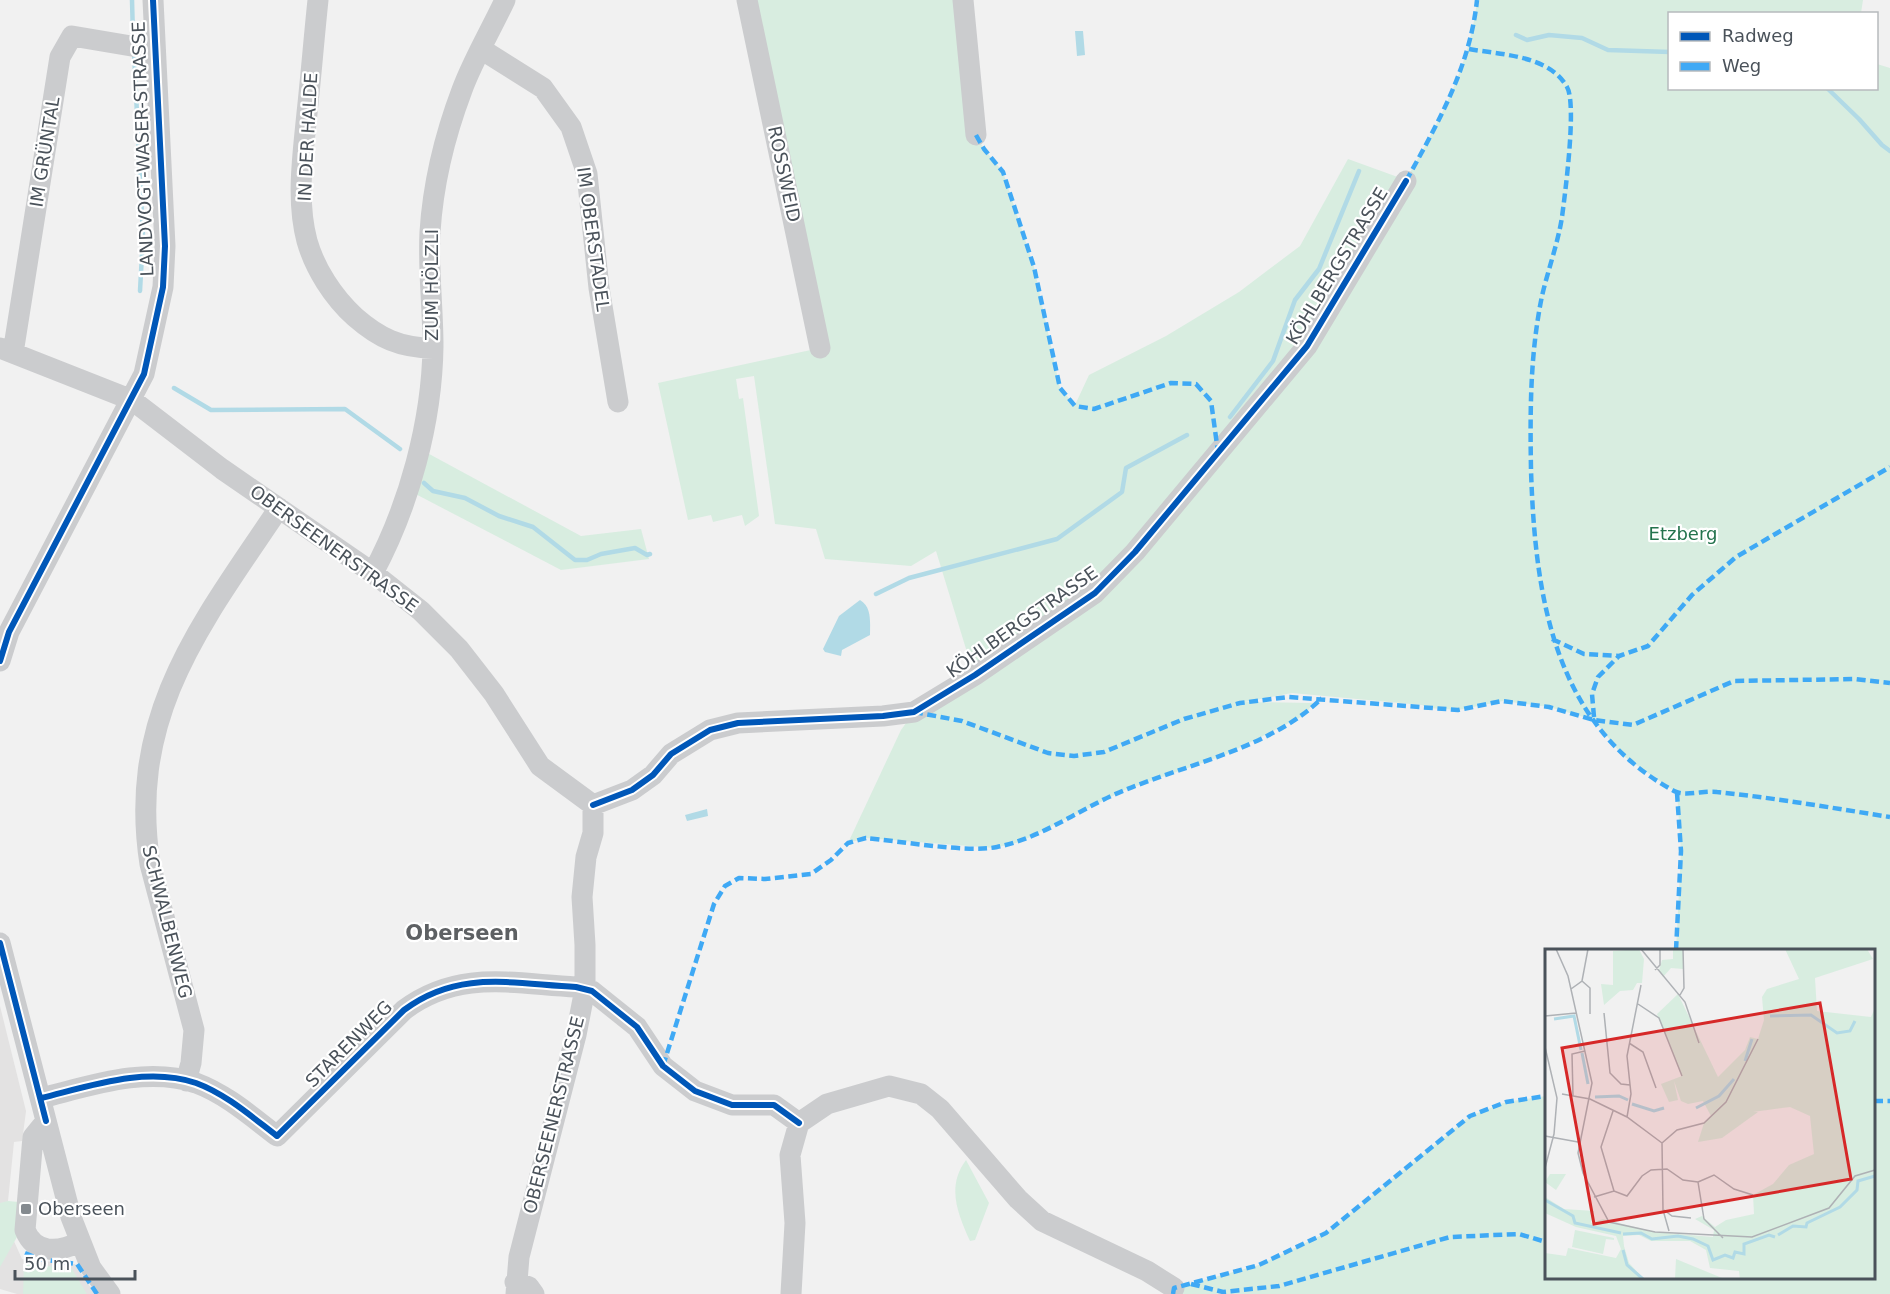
<svg xmlns="http://www.w3.org/2000/svg" width="1890" height="1294" viewBox="0 0 1890 1294" font-family="'DejaVu Sans',sans-serif">
	<style>
		.education { fill: #e3e2e2 }
		.green { fill: #d8ede0 }
		.water { fill: #b1dae6 }
		.lines { fill: none; stroke-linecap: round; stroke-linejoin: round }
		.stream { stroke: #b1dae6; stroke-width: 4.5 }
		.minor { stroke: #cbccce; stroke-width: 21 }
		.quiet { stroke: #3fa9f5; stroke-width: 4.5; stroke-dasharray: 9 4.5; stroke-linecap: butt }
		.cycleway-casing { stroke: #fff; stroke-width: 10 }
		.cycleway { stroke: #0057b8; stroke-width: 6 }
		.poi-dot { fill: #848a8f; stroke: #fff; stroke-width: 2 }
		.labels { text-anchor: middle; stroke-width: 4.5; stroke-linejoin: round; paint-order: stroke }
		.street-label { font-size: 18px; fill: #4a525a; stroke: #fff }
		.park-label { font-size: 18px; fill: #23734d; stroke: #fff }
		.poi-label { font-size: 18px; fill: #4a525a; stroke: #fff; text-anchor: start }
		.quarter-label { font-size: 21px; font-weight: bold; fill: #5d6063; stroke: #fff }
		.inset-river { fill: none; stroke: #b1dae6; stroke-width: 3 }
		.inset-road { fill: none; stroke: #aeb1b5; stroke-width: 1.5 }
		.view { fill: #d62828; fill-opacity: 0.15; stroke: #d62828; stroke-width: 3 }
		.inset-edge { fill: none; stroke: #4a525a; stroke-width: 3 }
	</style>
	<rect width="100%" height="100%" fill="#f1f1f1"/>
	<path class="education" d="M 0,1006 L 26,1111 L 22,1141 L 14,1142 L 8,1201 L 13,1239 L 22,1259 L 75,1264 L 95,1294 L 17,1294 L 0,1289 Z"/>
	<path class="green" d="M 747,0 L 963,0 L 976,135 L 984,149 L 1003,172 L 1034,267 L 1060,388 L 1075,405 L 1089,375 L 1166,336 L 1239,292 L 1300,246 L 1348,159 L 1406,180 C 1438,123 1470,67 1477,0 L 1863,0 L 1861,13 L 1670,14 L 1670,88 L 1876,88 L 1877,64 L 1890,68 L 1890,1294 L 1173,1294 L 1174,1288 L 1259,1265 L 1326,1233 L 1470,1116 L 1506,1102 L 1546,1096 L 1546,1278 L 1874,1278 L 1874,950 L 1676,950 L 1681,851 L 1677,793 L 1622,755 L 1594,720 L 1549,707 L 1503,701 L 1458,710 L 1428,708 L 1422,705 L 1292,693 L 1245,702 L 1313,703 L 1305,715 L 1225,755 L 1125,790 L 1020,842 L 994,848 L 866,838 L 848,843 L 901,730 L 914,712 L 974,675 L 936,551 L 911,566 L 825,559 L 816,529 L 775,524 L 754,376 L 736,379 L 739,399 L 743,398 L 759,516 L 745,526 L 742,515 L 713,522 L 711,515 L 688,520 L 658,383 L 820,348 Z
		M 420,449 L 581,536 L 641,529 L 649,559 L 561,570 L 406,489 Z
		M 966,1160 L 989,1203 L 975,1240 L 970,1241 C 958,1214 946,1187 966,1160 Z
		M 8,1201 L 18,1202 L 17,1237 L 0,1267 L 0,1203 Z
		M 24,1263 L 72,1269 L 87,1294 L 23,1294 Z"/>
	<path class="water" d="M 1075,31 L 1083,31 L 1085,55 L 1077,56 Z
		M 860,600 C 872,607 870,622 870,635 L 842,650 L 841,656 L 825,652 L 823,649 L 839,616 Z
		M 707,809 L 708,816 L 687,821 L 685,815 Z"/>
	<g class="lines">
		<path class="stream" d="M 132,0 L 133,36
			M 1516,35 L 1527,40 L 1549,35 L 1582,38 L 1608,50 L 1670,52
			M 134,53 L 143,236 L 140,291
			M 1827,88 L 1859,119 L 1882,145 L 1890,151
			M 174,388 L 211,410 L 345,409 L 400,449
			M 1230,417 L 1273,361 L 1295,300 L 1319,269 L 1359,171
			M 424,483 L 433,491 L 465,498 L 499,516 L 533,527 L 575,560 L 587,560 L 601,554 L 635,548 L 647,555 L 650,554
			M 876,594 L 909,578 L 1057,539 L 1122,492 L 1126,468 L 1187,435"/>
		<path class="minor" d="M 318,0 C 314,38 311,76 307,113 C 303,155 296,200 307,241 C 315,269 333,297 355,317 C 379,338 400,348 433,348
			M 747,0 L 820,348
			M 963,0 L 976,135
			M 481,49 L 543,88 L 571,127 L 587,174 L 599,288 L 618,402
			M 0,348 L 132,400 L 222,469 L 373,573 L 421,611 L 459,649 L 494,694 L 540,766 L 593,805
			M 13,353 L 60,57 L 72,36 L 155,50
			M 373,573 C 409,506 432,422 433,346 C 433,308 428,270 430,232 C 433,185 445,135 462,90 C 473,60 491,30 505,0
			M 0,661 L 9,632 L 144,374 L 163,287 L 165,246 L 153,0
			M 593,805 L 632,790 L 653,775 L 671,754 L 710,730 L 738,723 L 883,716 L 914,712 L 975,675 L 1095,593 L 1135,552 L 1307,346 L 1406,181
			M 0,943 L 71,1217 L 91,1268 L 110,1294
			M 186,1081 L 191,1063 L 194,1030 L 150,864 C 127,715 201,624 279,508
			M 41,1098 C 90,1086 146,1066 196,1083 C 226,1094 252,1117 277,1136 L 404,1010 C 459,969 513,984 576,987 L 592,991 L 637,1027 L 663,1066 L 695,1091 L 732,1105 L 774,1105 L 799,1123
			M 46,1121 L 33,1137 L 25,1230 C 35,1255 59,1252 80,1242
			M 515,1282 L 529,1287 L 534,1294
			M 516,1294 L 519,1257 L 576,1035 L 585,989 L 585,945 L 582,897 L 586,857 L 593,833 L 593,805
			M 791,1294 L 795,1223 L 790,1155 L 799,1123 L 827,1104 L 889,1086 L 921,1094 L 940,1109 L 1018,1199 L 1042,1221 L 1147,1271 L 1174,1288"/>
		<path class="quiet" d="M 1469,49 C 1502,55 1549,55 1567,87 C 1577,104 1565,194 1562,217 C 1558,243 1548,270 1542,296 C 1530,354 1530,411 1531,470 C 1535,595 1553,725 1674,791 C 1685,797 1705,790 1717,792 C 1775,798 1833,808 1890,817
			M 976,135 L 984,149 L 1003,172 L 1034,267 L 1060,388 L 1075,406 L 1094,409 L 1171,383 L 1196,384 L 1211,401 L 1218,452
			M 1406,181 C 1438,123 1470,67 1477,0
			M 1552,639 L 1584,654 L 1619,656
			M 914,712 L 962,721 L 1048,753 L 1074,756 L 1104,752 L 1184,719 L 1240,703 L 1288,697 L 1458,710 L 1502,701 L 1549,707 L 1594,720 L 1633,725 L 1734,681 L 1855,679 L 1890,683
			M 1594,717 L 1592,694 L 1598,677 L 1619,656 L 1648,646 L 1692,595 L 1736,557 L 1890,467
			M 1676,950 L 1681,851 L 1677,793
			M 663,1066 L 714,904 L 725,886 L 739,878 L 765,879 L 811,874 L 831,860 L 848,843 L 866,838 C 899,841 967,853 997,847 C 1043,838 1082,807 1125,790 C 1188,764 1273,747 1322,698
			M 1874,1101 L 1890,1101
			M 25,1253 L 39,1259 L 77,1264 L 97,1294
			M 1191,1284 L 1223,1292 L 1279,1286 L 1450,1237 L 1519,1234 L 1546,1242
			M 1173,1294 L 1174,1288 L 1259,1265 L 1326,1233 L 1470,1116 L 1506,1102 L 1546,1096"/>
		<defs>
			<path id="cycleway" d="M 0,661 L 9,632 L 144,374 L 163,287 L 165,246 L 153,0
				M 593,805 L 632,790 L 653,775 L 671,754 L 710,730 L 738,723 L 883,716 L 914,712 L 975,675 L 1095,593 L 1135,552 L 1307,346 L 1406,181
				M 0,943 L 46,1121
				M 41,1098 C 90,1086 146,1066 196,1083 C 226,1094 252,1117 277,1136 L 404,1010 C 459,969 513,984 576,987 L 592,991 L 637,1027 L 663,1066 L 695,1091 L 732,1105 L 774,1105 L 799,1123"/>
		</defs>
		<use href="#cycleway" class="cycleway-casing"/>
		<use href="#cycleway" class="cycleway"/>
	</g>
	<rect class="poi-dot" x="20" y="1203" width="12" height="12" rx="3"/>
	<g class="labels">
		<g class="street-label">
			<text transform="translate(308 137) rotate(-87)" y="6">IN DER HALDE</text>
			<text transform="translate(143 149) rotate(-92)" y="6">LANDVOGT-WASER-STRASSE</text>
			<text transform="translate(45 152) rotate(-81)" y="6">IM GRÜNTAL</text>
			<text transform="translate(784 174) rotate(78)" y="6">ROSSWEID</text>
			<text transform="translate(593 239) rotate(82)" y="6">IM OBERSTADEL</text>
			<text transform="translate(1337 266) rotate(-59)" y="6">KÖHLBERGSTRASSE</text>
			<text transform="translate(432 285) rotate(-90)" y="6">ZUM HÖLZLI</text>
			<text transform="translate(334 549) rotate(36)" y="6">OBERSEENERSTRASSE</text>
			<text transform="translate(1022 622) rotate(-35)" y="6">KÖHLBERGSTRASSE</text>
			<text transform="translate(167 922) rotate(76)" y="6">SCHWALBENWEG</text>
			<text transform="translate(349 1044) rotate(-45)" y="6">STARENWEG</text>
			<text transform="translate(554 1115) rotate(-76)" y="6">OBERSEENERSTRASSE</text>
		</g>
		<g class="park-label">
			<text x="1683" y="540">Etzberg</text>
		</g>
		<g class="poi-label">
			<text x="38" y="1215">Oberseen</text>
		</g>
		<g class="quarter-label">
			<text x="462" y="940">Oberseen</text>
		</g>
	</g>
	<g transform="translate(1545 949)">
		<rect width="330" height="330" fill="#f1f1f1"/>
		<path d="M 94,0 L 99,10 L 97,34 L 92,34 L 88,41 L 75,42 L 59,56 L 56,35 L 68,36 L 68,2 ZM 128,0 L 138,0 L 138,20 L 126,19 L 118,28 L 114,21 L 117,11 L 128,10 ZM 240,0 L 322,0 L 328,10 L 270,29 L 272,62 L 326,68 L 330,59 L 330,330 L 195,330 L 194,322 L 165,319 L 161,301 L 145,292 L 106,292 L 94,286 L 78,287 L 79,297 L 84,314 L 99,330 L 0,330 L 0,304 L 21,307 L 23,299 L 71,309 L 76,300 L 71,287 L 31,278 L 0,264 L 0,248 L 19,260 L 49,262 L 46,274 L 58,270 L 110,283 L 168,288 L 169,281 L 150,270 L 157,267 L 170,278 L 181,271 L 209,265 L 208,246 L 228,235 L 244,216 L 269,205 L 265,167 L 245,158 L 208,163 L 213,163 L 177,189 L 153,193 L 159,174 L 166,167 L 158,152 L 143,155 L 136,152 L 129,132 L 133,151 L 124,153 L 116,135 L 137,127 L 112,65 L 133,45 L 173,128 L 200,101 L 205,88 L 213,90 L 219,71 L 217,48 L 222,40 L 254,30 ZM 5,225 L 21,225 L 11,241 L 0,233 ZM 30,281 L 69,289 L 69,291 L 61,290 L 58,305 L 27,298 ZM 131,310 L 177,329 L 179,330 L 130,330 Z" fill="#d8ede0"/>
		<path class="inset-river" d="M 225,67 L 266,66 L 292,84 L 305,82 L 310,72M 9,70 L 29,67 L 36,101M 37,104 L 43,135M 200,112 L 207,90M 50,148 L 74,147 L 83,151M 87,155 L 109,162 L 119,159M 151,159 L 174,147 L 189,130M 0,251 L 28,267 L 30,274 L 76,284M 78,285 L 96,284 L 107,290 L 133,287 L 148,290 L 163,297 L 168,311 L 180,306 L 188,309 L 190,303 L 199,305 L 199,295 L 224,286 L 230,288M 233,286 L 248,277 L 261,278 L 262,274 L 295,258 L 312,241 L 313,232 L 330,227M 78,301 L 82,316 L 98,330"/>
		<path class="inset-road" d="M 11,0 L 23,27 L 47,134 L 33,204 L 38,224 L 64,273 L 110,283 L 207,288 L 284,259 L 310,227 L 330,221M 96,0 L 140,53 L 154,94M 110,21 L 115,16 L 115,0M 37,32 L 45,39 L 45,65M 26,40 L 37,32 L 43,0M 135,46 L 139,39 L 138,0M 93,55 L 114,69 L 137,127M 59,64 L 65,124 L 76,135 L 85,136M 0,67 L 31,64M 84,94 L 98,103 L 111,139M 0,98 L 12,149 L 9,185 L 0,219M 17,145 L 45,150 L 82,168 L 117,194M 28,147 L 27,105 L 40,102M 68,162 L 56,198 L 69,242M 82,168 L 86,145 L 82,107 L 96,36M 0,187 L 33,193M 117,194 L 132,181 L 159,174 L 181,153 L 213,90M 117,194 L 118,261 L 124,282M 49,248 L 69,242 L 82,247 L 97,227 L 106,221 L 122,220 L 138,231 L 153,233M 119,261 L 127,267 L 146,269M 178,289 L 159,270 L 153,233 L 169,226 L 189,240 L 208,246"/>
		<path class="view" d="M 275,54 L 306,230 L 49,275 L 17,99 Z"/>
		<rect width="330" height="330" class="inset-edge"/>
	</g>
	<rect x="1668" y="12" width="210" height="78" fill="#ffffff" stroke="#b7babd" stroke-width="1.5"/>
	<rect x="1680" y="32" width="30" height="9" fill="#0057b8" stroke="#b7babd" stroke-width="1.5"/>
	<text x="1722" y="42" font-size="18" fill="#4a525a">Radweg</text>
	<rect x="1680" y="62" width="30" height="9" fill="#3fa9f5" stroke="#b7babd" stroke-width="1.5"/>
	<text x="1722" y="72" font-size="18" fill="#4a525a">Weg</text>
	<path d="M15 1270v9h120v-9" fill="none" stroke="#4a525a" stroke-width="3"/>
	<text x="24" y="1270" font-size="18" fill="#4a525a" stroke="#ffffff" stroke-width="4.5" paint-order="stroke">50 m</text>
</svg>
